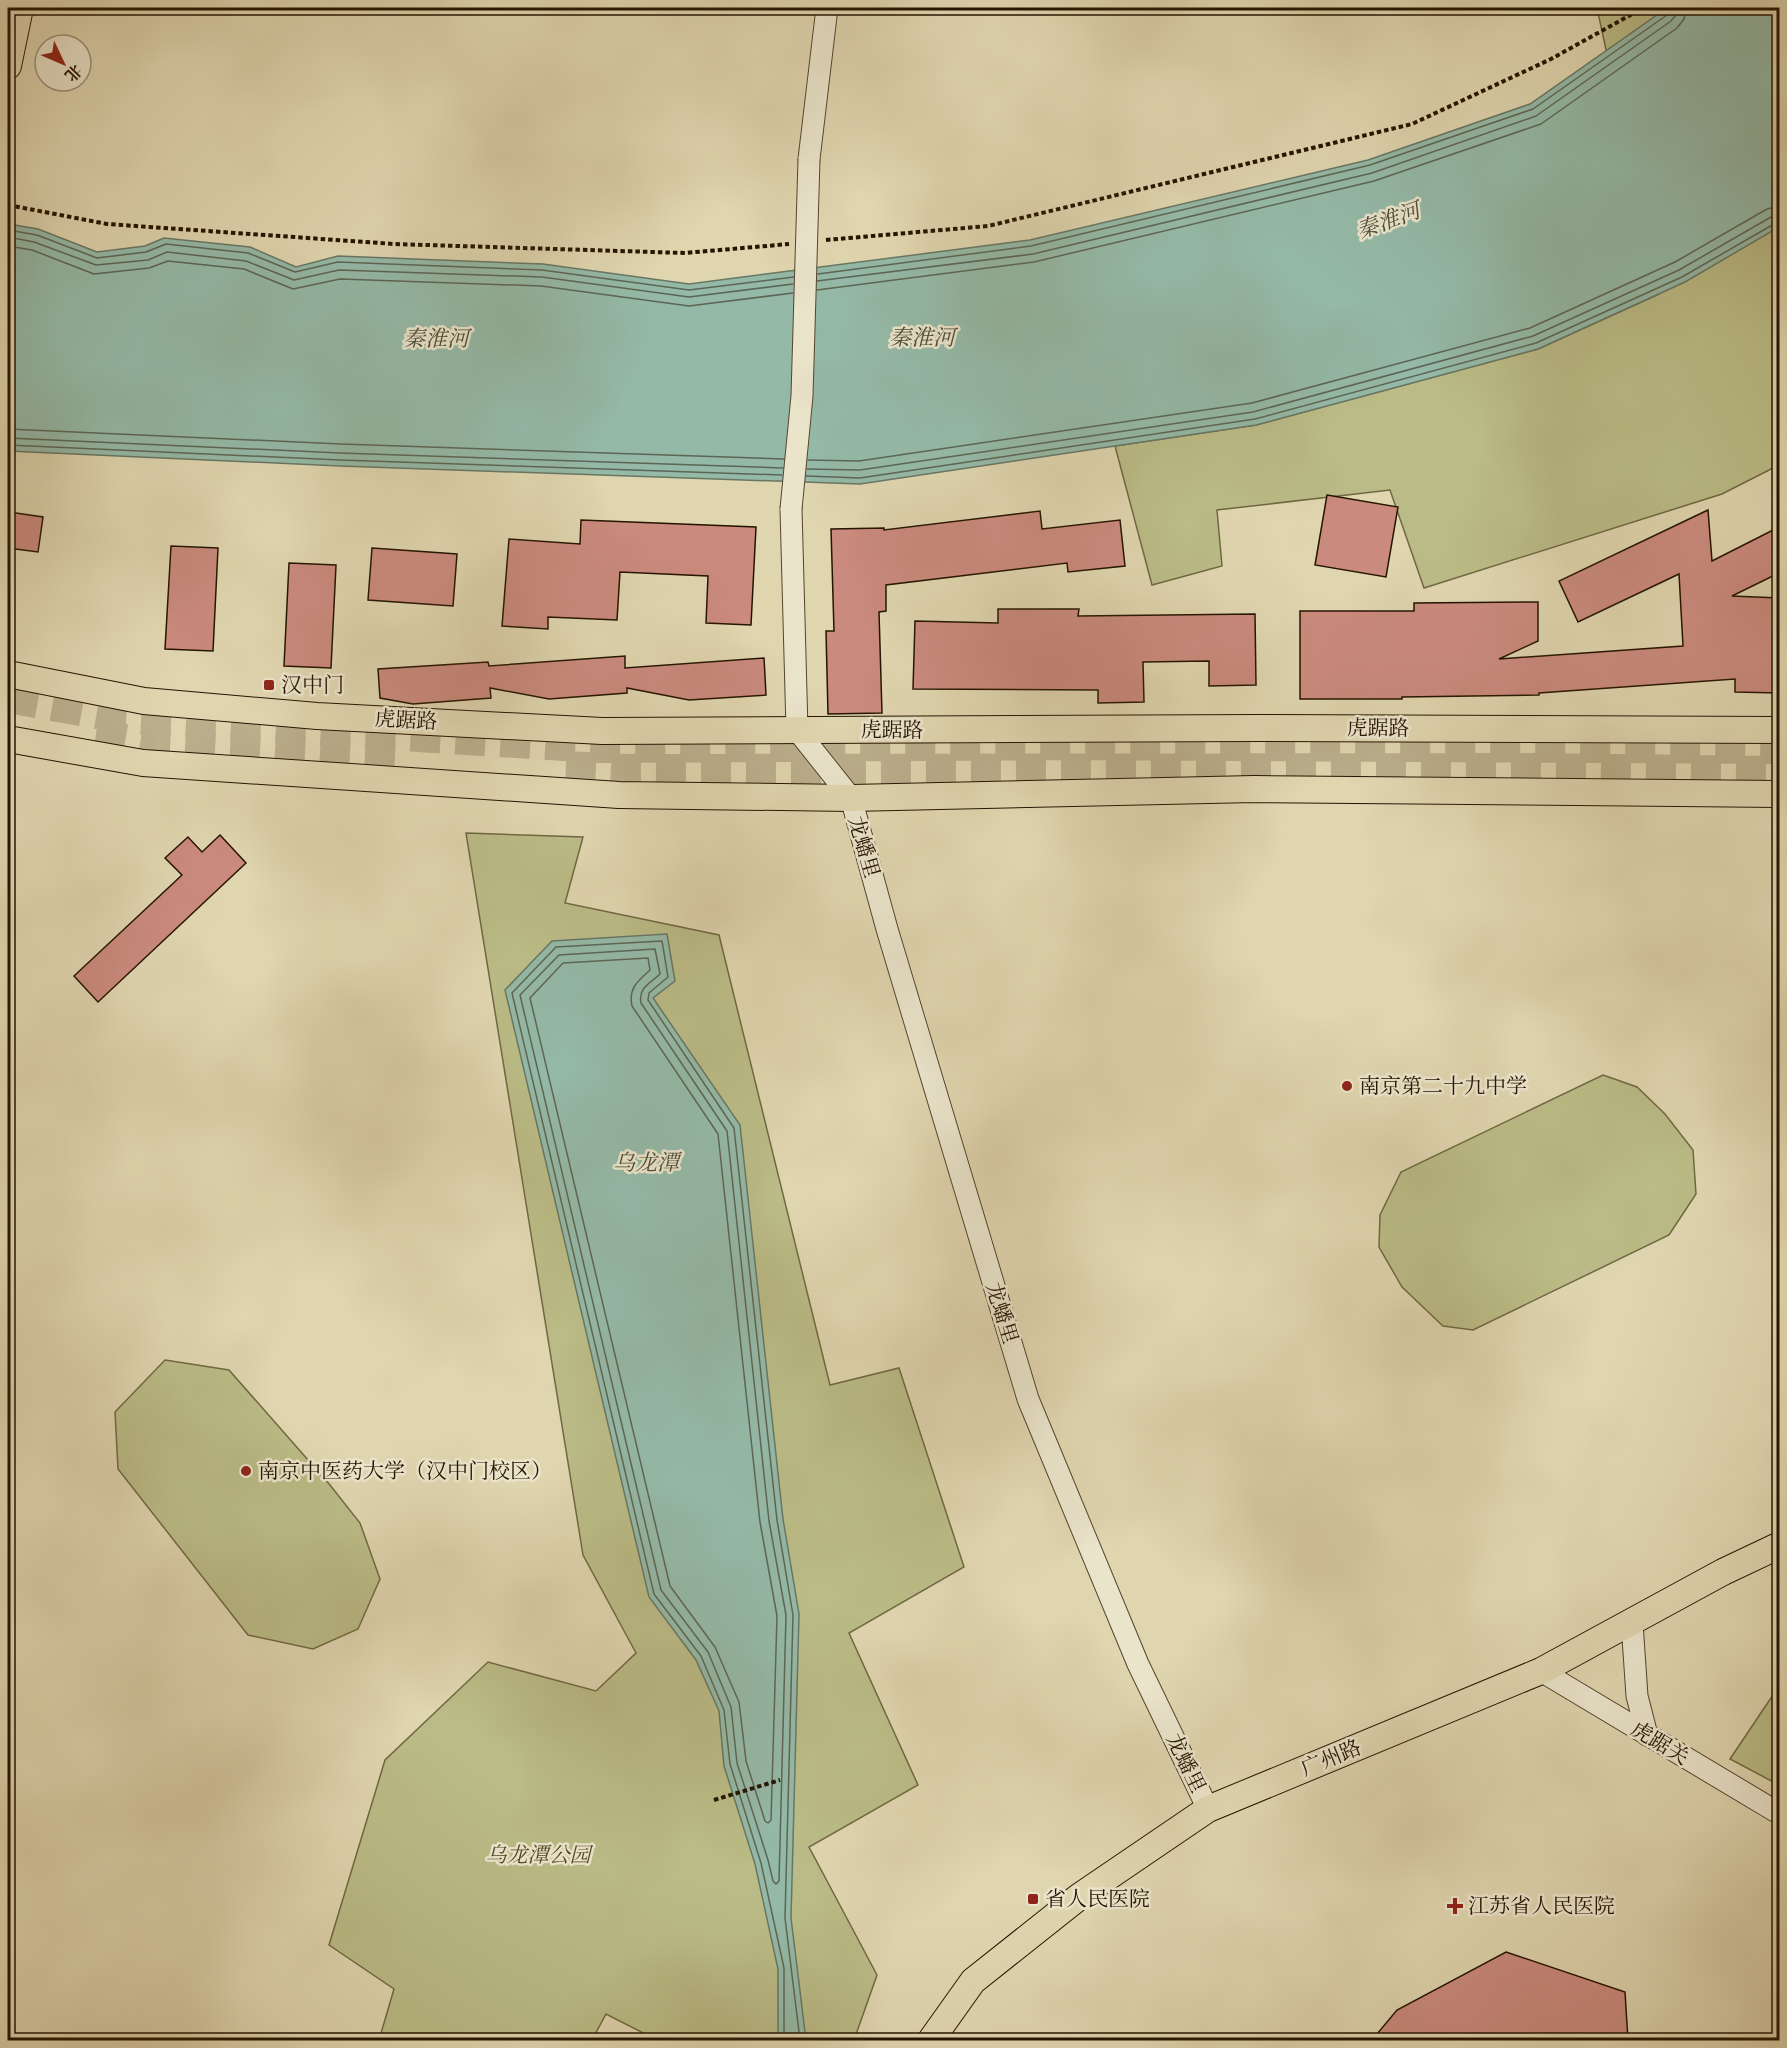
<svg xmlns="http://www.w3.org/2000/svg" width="1787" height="2048" viewBox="0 0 1787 2048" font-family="'Gentium Book Plus','Noto Serif SC',serif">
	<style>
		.green { fill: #babb86; stroke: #706843; stroke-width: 1.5 }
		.water { fill: #94b9a7; stroke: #687764; stroke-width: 1.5 }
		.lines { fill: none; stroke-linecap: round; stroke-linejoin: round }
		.shore { stroke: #5c6654; stroke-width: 1.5 }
		.building { fill: #ca8a7d; stroke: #251400; stroke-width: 1.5 }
		.highway-tunnel { stroke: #baae8c; stroke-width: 30; stroke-dasharray: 30 15; stroke-linecap: butt }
		.minor-casing { stroke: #54442c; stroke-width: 23 }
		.major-casing { stroke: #251400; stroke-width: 28 }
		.path { stroke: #251400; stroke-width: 4; stroke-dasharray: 4.5 3; stroke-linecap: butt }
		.minor { stroke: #eae4cb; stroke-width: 21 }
		.major { stroke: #dfd5af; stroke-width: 26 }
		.minor-bridge-casing { stroke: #54442c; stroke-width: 23; stroke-linecap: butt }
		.minor-bridge { stroke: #eae4cb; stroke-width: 21 }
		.poi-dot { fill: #8f2418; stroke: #eae4cb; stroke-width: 2 }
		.labels { text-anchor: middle; stroke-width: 5; stroke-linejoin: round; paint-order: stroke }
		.poi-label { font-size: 21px; fill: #251400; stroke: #eae4cb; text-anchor: start }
		.street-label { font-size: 21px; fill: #251400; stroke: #eae4cb }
		.park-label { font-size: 21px; font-style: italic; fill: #524628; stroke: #eae4cb }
		.water-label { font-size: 22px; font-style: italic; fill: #4c4e3a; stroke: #eae4cb }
	</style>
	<rect width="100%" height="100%" fill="#dfd5af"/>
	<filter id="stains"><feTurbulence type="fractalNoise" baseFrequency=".00333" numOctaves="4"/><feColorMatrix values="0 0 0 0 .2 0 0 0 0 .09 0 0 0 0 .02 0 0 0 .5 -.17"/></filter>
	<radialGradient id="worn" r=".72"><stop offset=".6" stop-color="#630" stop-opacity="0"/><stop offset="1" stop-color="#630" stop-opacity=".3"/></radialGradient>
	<path class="green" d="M 1597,8 L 1779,8 L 1779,465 L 1722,494 L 1424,588 L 1390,490 L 1217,510 L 1222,566 L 1152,585 L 1115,446 L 1256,425 L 1538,349 L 1659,294 Z
		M 466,833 L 583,837 L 565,903 L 719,935 L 830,1385 L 899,1368 L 964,1567 L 849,1633 L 918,1785 L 809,1847 L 877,1975 L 854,2040 L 657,2040 L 606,2014 L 592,2040 L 379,2040 L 394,1989 L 329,1945 L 385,1760 L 488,1662 L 596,1691 L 636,1653 L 583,1555 Z
		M 1603,1075 L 1637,1087 L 1665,1114 L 1693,1150 L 1696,1194 L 1669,1235 L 1473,1330 L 1443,1326 L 1402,1287 L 1379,1247 L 1380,1215 L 1401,1172 Z
		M 165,1360 L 229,1370 L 330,1485 L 360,1523 L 380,1579 L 358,1629 L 313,1649 L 248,1635 L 118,1469 L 115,1412 Z
		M 1779,1686 L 1779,1785 L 1730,1759 Z"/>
	<path class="water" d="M 1667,8 L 1779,8 L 1779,227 L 1685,282 L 1538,349 L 1256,425 L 860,484 L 340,466 L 8,451 L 8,224 L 38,229 L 97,252 L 145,246 L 164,238 L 250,247 L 296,267 L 338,256 L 543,264 L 689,284 L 1030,240 L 1368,160 L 1530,104 Z
		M 667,934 L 675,981 L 653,998 L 740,1125 L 783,1519 L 799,1614 L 791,1918 L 806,2040 L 778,2040 L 778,1969 L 755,1864 L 724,1766 L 719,1711 L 696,1660 L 649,1597 L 505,990 L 552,941 Z"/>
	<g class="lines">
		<path class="shore" d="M 8,230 L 37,235 L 97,258 L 146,252 L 166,244 L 248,253 L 295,272 L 338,262 L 542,270 L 689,290 L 794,277
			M 8,237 L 34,242 L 96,265 L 148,260 L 167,252 L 246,261 L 294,280 L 339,270 L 542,277 L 689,297 L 793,284
			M 8,246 L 32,250 L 94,274 L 149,268 L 168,261 L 244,269 L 293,289 L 340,279 L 541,286 L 689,306 L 793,293
			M 818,274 L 1031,246 L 1370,165 L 1533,109 L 1667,15 L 1670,8
			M 817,281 L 1033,254 L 1372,173 L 1536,116 L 1671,21 L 1676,15 L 1677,8
			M 817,290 L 1034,262 L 1374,181 L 1541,124 L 1677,28 L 1684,19 L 1686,8
			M 8,429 L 341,444 L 784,459
			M 8,438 L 340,453 L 783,468
			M 8,445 L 340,460 L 782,475
			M 808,460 L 859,461 L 1252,403 L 1530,328 L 1675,262 L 1767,209 L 1780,206
			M 807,469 L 860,470 L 1253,412 L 1533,336 L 1679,270 L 1771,217 L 1780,215
			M 806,476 L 860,478 L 1255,419 L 1536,343 L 1682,277 L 1774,224 L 1780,223
			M 655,949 L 660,974 C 651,983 638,987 641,1003 L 727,1131 L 769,1521 L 786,1615 L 779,1881 L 776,1884 L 773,1881 L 768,1860 L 737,1763 L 731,1707 L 708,1652 L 661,1590 L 520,995 L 559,955 Z
			M 648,958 L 650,970 C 638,981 628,988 632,1006 L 718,1134 L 760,1522 L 777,1616 L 771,1820 L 768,1823 L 765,1821 L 746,1761 L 739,1702 L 715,1647 L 670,1586 L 530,998 L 563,963 Z
			M 784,2040 L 784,1968 L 761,1863 L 730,1764 L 724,1710 L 701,1656 L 654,1594 L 512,993 L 556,947 L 662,941 L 668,977 L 649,993 L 648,1000 L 734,1128 L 777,1520 L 793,1615 L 785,1918 L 800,2040"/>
	</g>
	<path class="building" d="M 1327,495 L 1398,507 L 1386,577 L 1315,565 Z
		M 1708,510 L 1712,561 L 1779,527 L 1779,573 L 1732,596 L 1779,598 L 1779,693 L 1735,692 L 1735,679 L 1539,693 L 1539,695 L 1402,697 L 1402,699 L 1300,699 L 1300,611 L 1414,611 L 1414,603 L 1538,602 L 1538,641 L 1499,659 L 1683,646 L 1679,574 L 1578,622 L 1559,581 Z
		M 1040,511 L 1042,529 L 1120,520 L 1125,566 L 1068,572 L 1067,563 L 886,585 L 886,611 L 879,612 L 882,713 L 828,714 L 826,631 L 834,631 L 831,529 L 884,528 L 884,530 Z
		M 9,512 L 43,517 L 38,552 L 8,548 Z
		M 581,520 L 756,527 L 751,625 L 706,623 L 708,576 L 620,572 L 617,620 L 548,617 L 548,629 L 502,626 L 509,539 L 580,544 Z
		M 171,546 L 218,548 L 213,651 L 165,649 Z
		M 372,548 L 457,554 L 453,606 L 368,600 Z
		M 289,563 L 336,565 L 331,668 L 284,666 Z
		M 998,609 L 1079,609 L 1078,616 L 1255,614 L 1256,685 L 1209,686 L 1209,661 L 1143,662 L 1144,702 L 1098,703 L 1098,690 L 913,689 L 915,621 L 998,623 Z
		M 625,656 L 625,668 L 764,658 L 766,695 L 689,700 L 627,688 L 627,693 L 549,699 L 490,688 L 491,698 L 413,704 L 380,698 L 378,669 L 488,662 L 489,666 Z
		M 220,835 L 246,863 L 98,1002 L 74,976 L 182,875 L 165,858 L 188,837 L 202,852 Z
		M 1506,1952 L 1625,1992 L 1628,2040 L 1372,2040 L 1397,2010 Z"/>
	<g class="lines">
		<path class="highway-tunnel" d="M 8,698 L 124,719 L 596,748 L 1075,745 L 1780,749
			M 96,734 L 143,742 L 407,757
			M 566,766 L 625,769 L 1540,768 L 1780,771"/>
		<defs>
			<path id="minor" d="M 809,159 L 827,8
				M 791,509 L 797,730 L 851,798 L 887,929 L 1028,1399 L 1138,1664 L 1208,1809
				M 1632,1623 L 1637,1696 L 1647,1735
				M 1541,1671 L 1780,1814"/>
			<path id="major" d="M 8,66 L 20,8
				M 8,674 L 144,701 L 317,716 L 602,731 L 1258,728 L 1780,730
				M 8,739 L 143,763 L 619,795 L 851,798 L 1254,789 L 1780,794
				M 931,2040 L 973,1981 L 1080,1896 L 1208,1809 L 1541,1671 L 1723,1572 L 1780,1545"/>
		</defs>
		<use href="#minor" class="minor-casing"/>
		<use href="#major" class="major-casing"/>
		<path class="path" d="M 8,205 L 107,224 L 394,244 L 685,253 L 789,244
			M 826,240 L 988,226 L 1412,124 L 1551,59 L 1643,8
			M 714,1800 L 780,1780"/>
		<use href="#minor" class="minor"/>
		<use href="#major" class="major"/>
		<defs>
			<path id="minor-bridge" d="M 791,509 L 802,396 L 809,159"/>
		</defs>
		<use href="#minor-bridge" class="minor-bridge-casing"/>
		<use href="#minor-bridge" class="minor-bridge"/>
	</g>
	<g class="poi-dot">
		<rect x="263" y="679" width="12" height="12" rx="3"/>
		<circle cx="1347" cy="1086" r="6"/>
		<circle cx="246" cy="1471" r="6"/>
		<rect x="1027" y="1893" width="12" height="12" rx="3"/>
		<path d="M1452 1897h6v6h6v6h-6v6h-6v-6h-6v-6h6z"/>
	</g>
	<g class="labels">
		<g class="poi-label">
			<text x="281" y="692">汉中门</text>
			<text x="1359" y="1093">南京第二十九中学</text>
			<text x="258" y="1478">南京中医药大学（汉中门校区）</text>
			<text x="1045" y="1906">省人民医院</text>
			<text x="1468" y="1913">江苏省人民医院</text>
		</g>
		<g class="street-label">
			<text transform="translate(406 720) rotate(3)" y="7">虎踞路</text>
			<text x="1378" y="735">虎踞路</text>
			<text x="892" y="737">虎踞路</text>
			<text transform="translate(864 847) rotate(74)" y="7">龙蟠里</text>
			<text transform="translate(1002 1313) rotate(73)" y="7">龙蟠里</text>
			<text transform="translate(1660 1743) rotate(31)" y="7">虎踞关</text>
			<text transform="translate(1331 1758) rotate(-22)" y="7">广州路</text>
			<text transform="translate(1186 1763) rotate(64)" y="7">龙蟠里</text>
		</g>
		<g class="park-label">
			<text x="538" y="1862">乌龙潭公园</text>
		</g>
		<g class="water-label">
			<text transform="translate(1388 220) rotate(-20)" y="8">秦淮河</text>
			<text x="922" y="345">秦淮河</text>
			<text x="436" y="346">秦淮河</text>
			<text x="646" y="1170">乌龙潭</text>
		</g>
	</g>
	<rect width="1787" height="2048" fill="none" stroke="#dfd5af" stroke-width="30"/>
	<rect x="9" y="9" width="1769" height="2030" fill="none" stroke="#251400" stroke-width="3"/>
	<rect x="15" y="15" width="1757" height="2018" fill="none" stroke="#251400" stroke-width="1.5"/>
	<g transform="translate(63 63) rotate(134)"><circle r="28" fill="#eae4cb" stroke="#9b917a" stroke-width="1.5"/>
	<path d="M0-4.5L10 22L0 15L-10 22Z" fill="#8f2418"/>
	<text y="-9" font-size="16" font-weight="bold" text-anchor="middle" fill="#251400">北</text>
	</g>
	<rect width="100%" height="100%" filter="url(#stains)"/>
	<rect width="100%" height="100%" fill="url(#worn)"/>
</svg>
